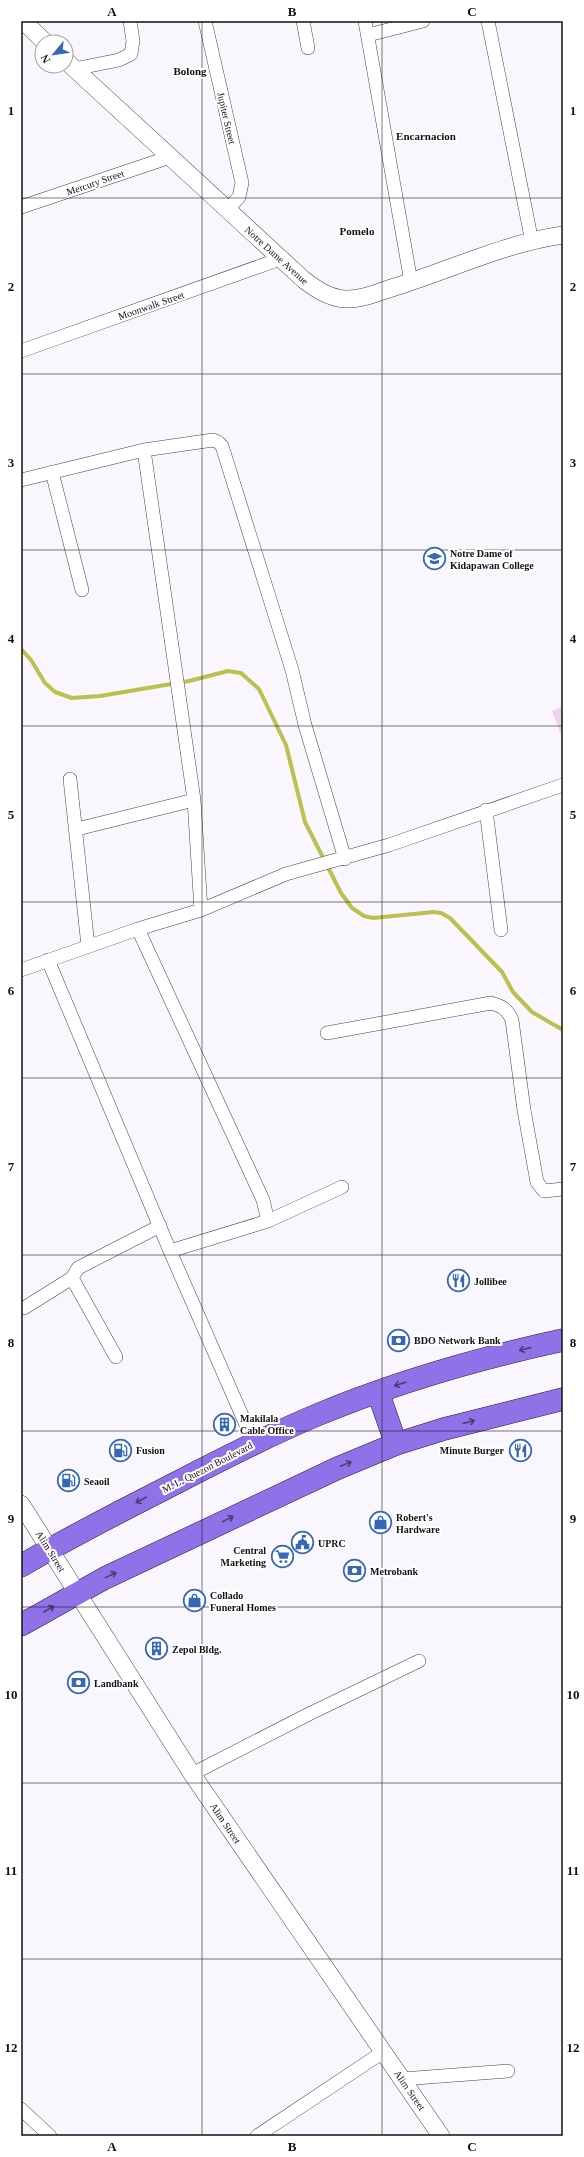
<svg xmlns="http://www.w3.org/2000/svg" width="584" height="2157" viewBox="0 0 584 2157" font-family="'Times New Roman',serif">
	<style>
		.pitch { fill: #eed2ee }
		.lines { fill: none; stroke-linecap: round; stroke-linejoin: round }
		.stream { stroke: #bbc04e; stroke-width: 4 }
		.minor-casing { stroke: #444; stroke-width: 14 }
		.tertiary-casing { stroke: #444; stroke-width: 18 }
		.trunk-casing { stroke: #222; stroke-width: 23 }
		.minor { stroke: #fff; stroke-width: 13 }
		.tertiary { stroke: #fff; stroke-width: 17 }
		.trunk { stroke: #9072e8; stroke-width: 22 }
		.oneway { stroke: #4a3d72 }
		.grid { fill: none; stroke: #111; stroke-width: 1; stroke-opacity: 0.55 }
		.labels { text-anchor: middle; stroke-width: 4; stroke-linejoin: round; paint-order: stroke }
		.street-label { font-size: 10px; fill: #111; stroke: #fff }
		.poi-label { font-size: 10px; font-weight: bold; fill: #111; stroke: #fff; text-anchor: start }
		.neighbourhood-label { font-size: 11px; font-weight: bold; fill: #111; stroke: #fff }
		.neatline { fill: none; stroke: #111; stroke-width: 1.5 }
		.grid-label { font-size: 13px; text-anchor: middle; font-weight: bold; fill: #111 }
	</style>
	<rect width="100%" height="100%" fill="#f9f6fe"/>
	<path class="pitch" d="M 563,706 L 563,740 L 552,711 Z"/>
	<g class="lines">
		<path class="stream" d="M 21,649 L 31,660 L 45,683 L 55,692 L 72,698 L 100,696 L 189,681 L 228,671 L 241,673 L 259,689 L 286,745 L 305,822 L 341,893 L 352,908 L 364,916 L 373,918 L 434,912 L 441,913 L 450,918 L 502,972 L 513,992 L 532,1012 L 563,1030"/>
		<defs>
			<path id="minor" d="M 205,21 L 242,183 L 239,197 L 227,210
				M 303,21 L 308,48
				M 365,21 L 411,282
				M 488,21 L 532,242
				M 368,35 L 423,21
				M 74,69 L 119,60 L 131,54 L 133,41 L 130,21
				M 21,207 L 170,157
				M 21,351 L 280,259
				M 144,450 L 194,800 L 201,910
				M 52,472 L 82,590
				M 21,480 L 144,450 L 213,440 L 218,442 L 222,446 L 292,670 L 305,725 L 345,859
				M 70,779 L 88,946
				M 486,810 L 501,930
				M 77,829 L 194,800
				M 138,929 L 263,1200 L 268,1221 L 170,1251
				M 48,960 L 170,1251 L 254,1443
				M 21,970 L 138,929 L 201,910 L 286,874 L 389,845 L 563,785
				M 327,1033 L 491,1003 C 502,1006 507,1009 512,1020 L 524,1110 L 537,1182 L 544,1191 L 563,1189
				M 268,1221 L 342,1187
				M 24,1308 L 72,1278
				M 116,1357 L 72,1278 L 78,1268 L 160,1226
				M 192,1774 L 309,1714 L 419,1661
				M 402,2079 L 508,2071
				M 21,2109 L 50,2136
				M 257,2136 L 383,2052"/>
			<path id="tertiary" d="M 23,21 L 45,42
				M 66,61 L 304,280 C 316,289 329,298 345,299 C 362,300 381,291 398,286 C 452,269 506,243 563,235
				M 21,1504 L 192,1774 L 441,2136"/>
			<path id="trunk" d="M 378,1392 L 396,1444
				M 21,1566 C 71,1536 123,1510 176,1483 C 222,1459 269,1435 317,1415 C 396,1382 480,1358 563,1340
				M 21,1625 L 105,1578 L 338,1468 L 396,1444 L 444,1429 L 563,1399"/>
		</defs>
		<use href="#minor" class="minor-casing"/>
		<use href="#tertiary" class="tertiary-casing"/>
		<use href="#trunk" class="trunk-casing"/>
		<use href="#minor" class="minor"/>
		<use href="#tertiary" class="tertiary"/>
		<use href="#trunk" class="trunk"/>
	</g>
	<defs><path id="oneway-shaft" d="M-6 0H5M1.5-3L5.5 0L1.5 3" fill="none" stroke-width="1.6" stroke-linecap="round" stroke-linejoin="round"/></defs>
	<g class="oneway">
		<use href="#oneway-shaft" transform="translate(525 1349) rotate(165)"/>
		<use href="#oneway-shaft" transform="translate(400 1384) rotate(162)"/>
		<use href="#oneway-shaft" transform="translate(469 1422) rotate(-15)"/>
		<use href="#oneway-shaft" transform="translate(346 1464) rotate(-22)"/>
		<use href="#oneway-shaft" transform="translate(141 1500) rotate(153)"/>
		<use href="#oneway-shaft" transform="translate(228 1519) rotate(-26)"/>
		<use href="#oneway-shaft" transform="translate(111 1575) rotate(-26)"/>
		<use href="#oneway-shaft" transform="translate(49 1609) rotate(-30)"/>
	</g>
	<path class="grid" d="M 202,21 L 202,2136M 382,21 L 382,2136M 21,198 L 563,198M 21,374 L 563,374M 21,550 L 563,550M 21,726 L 563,726M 21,902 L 563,902M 21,1078 L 563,1078M 21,1255 L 563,1255M 21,1431 L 563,1431M 21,1607 L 563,1607M 21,1783 L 563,1783M 21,1959 L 563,1959"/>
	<defs>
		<symbol id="university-ring" viewBox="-11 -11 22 22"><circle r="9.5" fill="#fff" stroke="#3668b3" stroke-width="1.5"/><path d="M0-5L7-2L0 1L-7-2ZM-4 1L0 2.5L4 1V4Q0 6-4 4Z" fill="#3668b3"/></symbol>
		<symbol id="restaurant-ring" viewBox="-11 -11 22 22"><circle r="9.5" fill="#fff" stroke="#3668b3" stroke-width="1.5"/><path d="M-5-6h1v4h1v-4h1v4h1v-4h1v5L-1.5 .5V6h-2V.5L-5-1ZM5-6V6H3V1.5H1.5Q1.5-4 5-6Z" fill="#3668b3"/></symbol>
		<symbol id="bank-ring" viewBox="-11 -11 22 22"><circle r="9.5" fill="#fff" stroke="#3668b3" stroke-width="1.5"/><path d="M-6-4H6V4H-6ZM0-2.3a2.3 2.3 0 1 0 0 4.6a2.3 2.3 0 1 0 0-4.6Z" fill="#3668b3"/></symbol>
		<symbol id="building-ring" viewBox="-11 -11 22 22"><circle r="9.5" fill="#fff" stroke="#3668b3" stroke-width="1.5"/><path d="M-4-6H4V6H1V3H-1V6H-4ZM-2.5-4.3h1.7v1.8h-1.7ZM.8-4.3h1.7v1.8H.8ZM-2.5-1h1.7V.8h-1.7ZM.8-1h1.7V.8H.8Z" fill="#3668b3"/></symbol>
		<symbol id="fuel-ring" viewBox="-11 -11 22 22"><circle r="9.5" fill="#fff" stroke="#3668b3" stroke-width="1.5"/><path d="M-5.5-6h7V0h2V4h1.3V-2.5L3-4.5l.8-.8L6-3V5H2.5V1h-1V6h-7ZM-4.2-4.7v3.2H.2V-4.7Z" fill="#3668b3"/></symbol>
		<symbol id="shop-ring" viewBox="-11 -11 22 22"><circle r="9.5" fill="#fff" stroke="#3668b3" stroke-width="1.5"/><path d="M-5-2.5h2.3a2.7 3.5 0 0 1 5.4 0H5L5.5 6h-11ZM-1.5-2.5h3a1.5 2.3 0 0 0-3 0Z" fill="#3668b3"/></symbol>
		<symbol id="civic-ring" viewBox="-11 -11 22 22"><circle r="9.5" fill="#fff" stroke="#3668b3" stroke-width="1.5"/><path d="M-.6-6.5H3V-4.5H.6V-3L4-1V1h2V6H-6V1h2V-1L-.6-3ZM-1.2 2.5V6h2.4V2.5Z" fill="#3668b3"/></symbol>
		<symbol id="supermarket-ring" viewBox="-11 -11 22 22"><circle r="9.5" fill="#fff" stroke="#3668b3" stroke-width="1.5"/><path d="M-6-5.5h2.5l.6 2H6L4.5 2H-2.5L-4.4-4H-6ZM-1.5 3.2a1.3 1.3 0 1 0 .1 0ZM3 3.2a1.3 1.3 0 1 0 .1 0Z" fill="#3668b3"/></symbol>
	</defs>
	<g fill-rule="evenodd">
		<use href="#university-ring" x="422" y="546" width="25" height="25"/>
		<use href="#restaurant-ring" x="446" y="1268" width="25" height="25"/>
		<use href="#bank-ring" x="386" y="1328" width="25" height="25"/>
		<use href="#building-ring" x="212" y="1412" width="25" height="25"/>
		<use href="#fuel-ring" x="108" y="1438" width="25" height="25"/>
		<use href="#restaurant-ring" x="508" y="1438" width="25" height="25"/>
		<use href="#fuel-ring" x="56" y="1468" width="25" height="25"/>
		<use href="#shop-ring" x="368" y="1510" width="25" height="25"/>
		<use href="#civic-ring" x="290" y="1530" width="25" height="25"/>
		<use href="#supermarket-ring" x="270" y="1544" width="25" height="25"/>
		<use href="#bank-ring" x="342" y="1558" width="25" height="25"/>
		<use href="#shop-ring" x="182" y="1588" width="25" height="25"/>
		<use href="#building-ring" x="144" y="1636" width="25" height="25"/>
		<use href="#bank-ring" x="66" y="1670" width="25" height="25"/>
	</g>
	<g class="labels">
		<g class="street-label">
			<text transform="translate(227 118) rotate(77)" y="4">Jupiter Street</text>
			<text transform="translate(95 182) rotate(-19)" y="4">Mercury Street</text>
			<text transform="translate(277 255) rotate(42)" y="4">Notre Dame Avenue</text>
			<text transform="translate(151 305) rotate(-19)" y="4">Moonwalk Street</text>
			<text transform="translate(207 1467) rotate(-27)" y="4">M. L. Quezon Boulevard</text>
			<text transform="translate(51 1551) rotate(58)" y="4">Alim Street</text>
			<text transform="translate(226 1823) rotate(56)" y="4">Alim Street</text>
			<text transform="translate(410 2090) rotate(55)" y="4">Alim Street</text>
		</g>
		<g class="poi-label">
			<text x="450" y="557">Notre Dame of<tspan x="450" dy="12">Kidapawan College</tspan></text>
			<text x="474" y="1285">Jollibee</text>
			<text x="414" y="1344">BDO Network Bank</text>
			<text x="240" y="1422">Makilala<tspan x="240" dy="12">Cable Office</tspan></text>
			<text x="136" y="1454">Fusion</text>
			<text x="504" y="1454" text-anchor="end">Minute Burger</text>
			<text x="84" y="1485">Seaoil</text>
			<text x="396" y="1521">Robert's<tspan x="396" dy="12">Hardware</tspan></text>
			<text x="318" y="1547">UPRC</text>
			<text x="266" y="1554" text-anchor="end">Central<tspan x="266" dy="12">Marketing</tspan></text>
			<text x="370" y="1575">Metrobank</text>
			<text x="210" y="1599">Collado<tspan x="210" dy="12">Funeral Homes</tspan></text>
			<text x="172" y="1653">Zepol Bldg.</text>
			<text x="94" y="1687">Landbank</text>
		</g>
		<g class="neighbourhood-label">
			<text x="190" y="75">Bolong</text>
			<text x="426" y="140">Encarnacion</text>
			<text x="357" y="235">Pomelo</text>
		</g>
	</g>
	<rect width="584" height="2157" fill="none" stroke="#ffffff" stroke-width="44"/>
	<g transform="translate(54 54) rotate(241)"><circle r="19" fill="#ffffff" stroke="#a0a0a0"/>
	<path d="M0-3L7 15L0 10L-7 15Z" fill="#3668b3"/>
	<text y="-6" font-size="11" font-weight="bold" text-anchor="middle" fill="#111111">N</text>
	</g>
	<rect x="22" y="22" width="540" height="2113" class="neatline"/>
	<g class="grid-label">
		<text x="112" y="16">A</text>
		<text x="292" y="16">B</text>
		<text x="472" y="16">C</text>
		<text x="11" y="115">1</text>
		<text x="573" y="115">1</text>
		<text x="11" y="291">2</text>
		<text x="573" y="291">2</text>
		<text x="11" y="467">3</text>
		<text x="573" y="467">3</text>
		<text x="11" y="643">4</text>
		<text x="573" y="643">4</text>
		<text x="11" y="819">5</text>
		<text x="573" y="819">5</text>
		<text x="11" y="995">6</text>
		<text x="573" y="995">6</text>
		<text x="11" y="1171">7</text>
		<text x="573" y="1171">7</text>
		<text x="11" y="1347">8</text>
		<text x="573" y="1347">8</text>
		<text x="11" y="1523">9</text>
		<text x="573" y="1523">9</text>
		<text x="11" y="1699">10</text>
		<text x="573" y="1699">10</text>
		<text x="11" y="1875">11</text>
		<text x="573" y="1875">11</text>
		<text x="11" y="2052">12</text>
		<text x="573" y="2052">12</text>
		<text x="112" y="2151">A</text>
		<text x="292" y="2151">B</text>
		<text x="472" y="2151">C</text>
	</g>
</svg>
